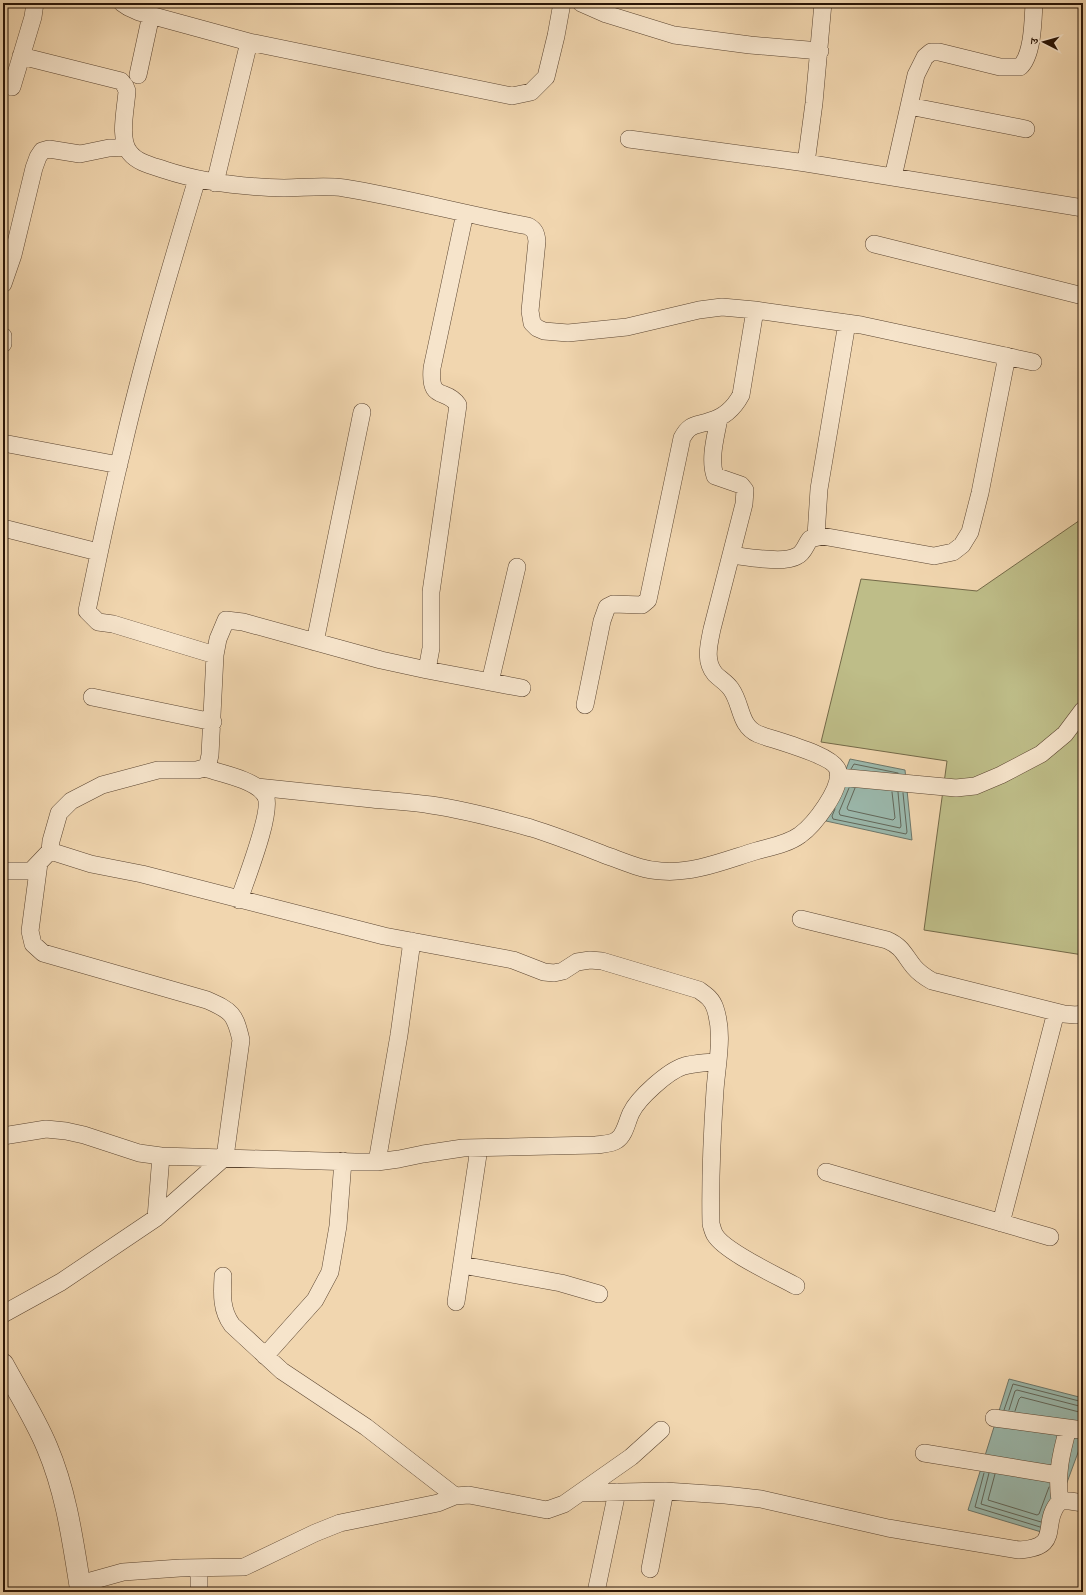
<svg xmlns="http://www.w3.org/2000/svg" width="1086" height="1595" viewBox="0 0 1086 1595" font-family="'Sorts Mill Goudy','Noto Serif Devanagari',serif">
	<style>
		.green { fill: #bebd88; stroke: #746948 }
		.water { fill: #9bb9ad; stroke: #6d776b }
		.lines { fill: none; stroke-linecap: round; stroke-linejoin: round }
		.shore { stroke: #62675a; stroke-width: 1 }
		.minor-casing { stroke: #5b4531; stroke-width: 18 }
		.tertiary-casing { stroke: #5b4531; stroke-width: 22 }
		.minor { stroke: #f6e4cb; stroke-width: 17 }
		.tertiary { stroke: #f6e4cb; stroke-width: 21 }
	</style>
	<rect width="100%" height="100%" fill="#f1d6af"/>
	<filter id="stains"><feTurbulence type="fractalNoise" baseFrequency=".005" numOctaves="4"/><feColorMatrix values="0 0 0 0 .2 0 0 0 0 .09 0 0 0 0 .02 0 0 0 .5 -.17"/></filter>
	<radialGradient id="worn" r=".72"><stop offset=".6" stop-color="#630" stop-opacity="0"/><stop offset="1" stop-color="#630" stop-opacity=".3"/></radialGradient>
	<path class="green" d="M 1083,518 L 1083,955 L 924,930 L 947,761 L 821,742 L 861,579 L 977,591 Z"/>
	<path class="water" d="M 850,759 L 905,770 L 912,840 L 826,821 Z
		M 1009,1379 L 1083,1398 L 1083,1439 L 1048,1534 L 968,1510 Z"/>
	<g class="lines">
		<path class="shore" d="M 851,769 L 854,764 L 898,773
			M 849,788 L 839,812 L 840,815 L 900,828 L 901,826 L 898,792
			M 855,788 L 847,808 L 848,810 L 893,820 L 895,818 L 892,792
			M 835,809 L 832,816 L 833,819 L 906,834 L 907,832 L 903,793
			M 1004,1410 L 1013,1384 L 1083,1402
			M 1009,1410 L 1015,1391 L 1017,1390 L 1083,1407
			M 1015,1411 L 1019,1399 L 1021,1397 L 1083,1413
			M 984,1473 L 975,1507 L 1040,1527
			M 989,1473 L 981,1504 L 1041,1522
			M 995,1474 L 988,1500 L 1037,1515 L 1039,1514 L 1049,1487"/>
		<defs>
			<path id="minor" d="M 122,3 L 128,7 L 139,12 L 249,42 L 512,96 L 531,92 L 546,77 L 556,36 L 562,3
				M 581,3 L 606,14 L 674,35 L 750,45 L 820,51
				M 21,56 L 121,81 L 125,86 L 127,91 C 126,108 118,140 130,153 C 138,163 153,166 165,170 C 204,183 243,187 284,188 C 303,188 325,185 344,188 C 406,198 467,215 528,226 C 535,230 536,233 537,241 L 530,311 L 532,323 L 537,328 L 544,331 L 568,333 L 627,327 L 699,310 L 722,307 L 755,310 L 861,325 L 1033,362
				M 138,75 L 151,15
				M 12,87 L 33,17 L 35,3
				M 909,106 L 1026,129
				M 629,139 L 806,163 L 1083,208
				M 806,163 L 814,103 L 823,3
				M 893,177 L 916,75 L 925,57 L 931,52 L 939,52 L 1000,67 L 1020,67 C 1033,55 1033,20 1034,3
				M 197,179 C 170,269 143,359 122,451 C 109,504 98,558 87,611 L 98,622 L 113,624 L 215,655
				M 215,183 L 249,42
				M 874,244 L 1083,296
				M 3,284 L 13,255 L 34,168 L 38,157 L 42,151 L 49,149 L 80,154 L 109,148 L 126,147
				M 3,336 L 3,344
				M 3,443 L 119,465
				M 3,528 L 98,552
				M 816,536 L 819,489 L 847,323
				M 731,555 C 747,557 784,564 797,556 C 804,553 806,544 810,539 L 822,536 L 934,556 L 953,552 L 962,545 L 970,532 L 980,493 L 1007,356
				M 315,642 L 362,412
				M 427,670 L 431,648 L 431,592 L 458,405 C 446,387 429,403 432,368 L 465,213
				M 490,682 L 517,567
				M 92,697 L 213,722
				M 585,705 L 602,621 L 607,607 L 613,604 L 642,605 L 648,600 L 682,438 C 690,423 696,426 710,421 C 725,417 734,408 741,395 L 755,310
				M 204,768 C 220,773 256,780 265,795 C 274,809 245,882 239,900
				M 838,777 L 956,788 L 975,786 L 1001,775 L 1041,754 L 1065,734 L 1083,710
				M 257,787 C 295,791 333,795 372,799 C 391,801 412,802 431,805 C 465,810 499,819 531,828 C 557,836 582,846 608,856 C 625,862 642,870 661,871 C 693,874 726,860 756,851 C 770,847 788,844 800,835 C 814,825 842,789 838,771 C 835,755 773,740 758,734 C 739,726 742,704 731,689 C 727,683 720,679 715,674 C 704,661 709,644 712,629 L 744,504 L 745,490 L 741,485 L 715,476 C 709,458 716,436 719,418
				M 50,851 L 91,864 L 142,874 L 384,936 L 513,960 L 544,972 L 554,973 L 563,971 L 577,962 L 590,960 L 602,961 L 699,990 C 706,995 712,999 715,1008 C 724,1034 717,1063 715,1090 C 712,1134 710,1179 711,1224 C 712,1227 713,1232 715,1235 C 725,1252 778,1276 796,1286
				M 3,871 L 31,871 L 50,851 L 51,841 L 59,813 L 71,801 L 102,785 L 158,770 L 197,770 L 204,768 L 208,764 L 210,755 L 215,655 L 218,639 L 226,620 L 243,622 L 381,660 L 427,670 L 522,688
				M 801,919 L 887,940 C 903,947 904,955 914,967 C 919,973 925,977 932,981 L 1064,1014 L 1076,1015 L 1083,1014
				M 3,1136 L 46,1129 L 66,1131 L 84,1135 L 139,1153 L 161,1156 L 355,1162 L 377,1162 L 399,1159 L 423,1154 L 463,1148 L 596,1145 C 603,1144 612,1144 617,1140 C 625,1135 627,1121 631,1113 C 638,1098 668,1071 684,1066 C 695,1063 707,1063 718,1061
				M 377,1162 L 399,1035 L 412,941
				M 826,1172 L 1050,1237
				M 156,1218 L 161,1156
				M 1001,1223 L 1056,1012
				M 462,1265 L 561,1283 L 599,1294
				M 223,1276 C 222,1294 221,1310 232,1325 L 282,1371 L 366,1427 L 455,1496
				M 456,1302 L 479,1148
				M 3,1314 L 61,1282 L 156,1218 L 225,1157 L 241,1040 C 235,1014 232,1011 207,1000 L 43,953 L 33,944 L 30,931 L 39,863
				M 265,1356 L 315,1300 L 330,1272 L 338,1226 L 343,1161
				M 994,1418 L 1083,1430
				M 924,1453 L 1058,1475
				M 580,1493 L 665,1491 L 725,1495 L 761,1499 L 888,1528 L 1019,1550 C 1064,1547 1039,1524 1060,1501 L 1070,1501 L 1083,1503
				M 1060,1501 C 1056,1474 1061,1454 1068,1428
				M 650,1569 L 665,1491
				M 80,1584 L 123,1572 L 180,1568 L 244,1567 L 315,1533 L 340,1523 L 438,1503 L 455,1496 L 469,1495 L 547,1510 L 564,1504 L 631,1457 L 661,1430
				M 199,1592 L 199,1569
				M 596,1592 L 617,1492"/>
			<path id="tertiary" d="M 3,1364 C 17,1390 36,1420 47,1447 C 67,1494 73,1543 81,1592"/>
		</defs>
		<use href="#minor" class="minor-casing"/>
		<use href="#tertiary" class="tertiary-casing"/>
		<use href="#minor" class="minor"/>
		<use href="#tertiary" class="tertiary"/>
	</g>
	<rect width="1086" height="1595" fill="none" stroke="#f1d6af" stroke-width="16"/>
	<rect x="4" y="4" width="1078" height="1587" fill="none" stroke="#291507" stroke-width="2"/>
	<rect x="8" y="8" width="1070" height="1579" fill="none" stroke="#291507"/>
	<g transform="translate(1044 42) rotate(276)" stroke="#f6e4cb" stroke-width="3" paint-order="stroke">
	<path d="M0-3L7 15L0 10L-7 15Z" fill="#291507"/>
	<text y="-6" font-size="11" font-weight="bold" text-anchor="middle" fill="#291507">उ</text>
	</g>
	<rect width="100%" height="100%" filter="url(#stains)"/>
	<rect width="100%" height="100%" fill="url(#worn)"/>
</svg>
